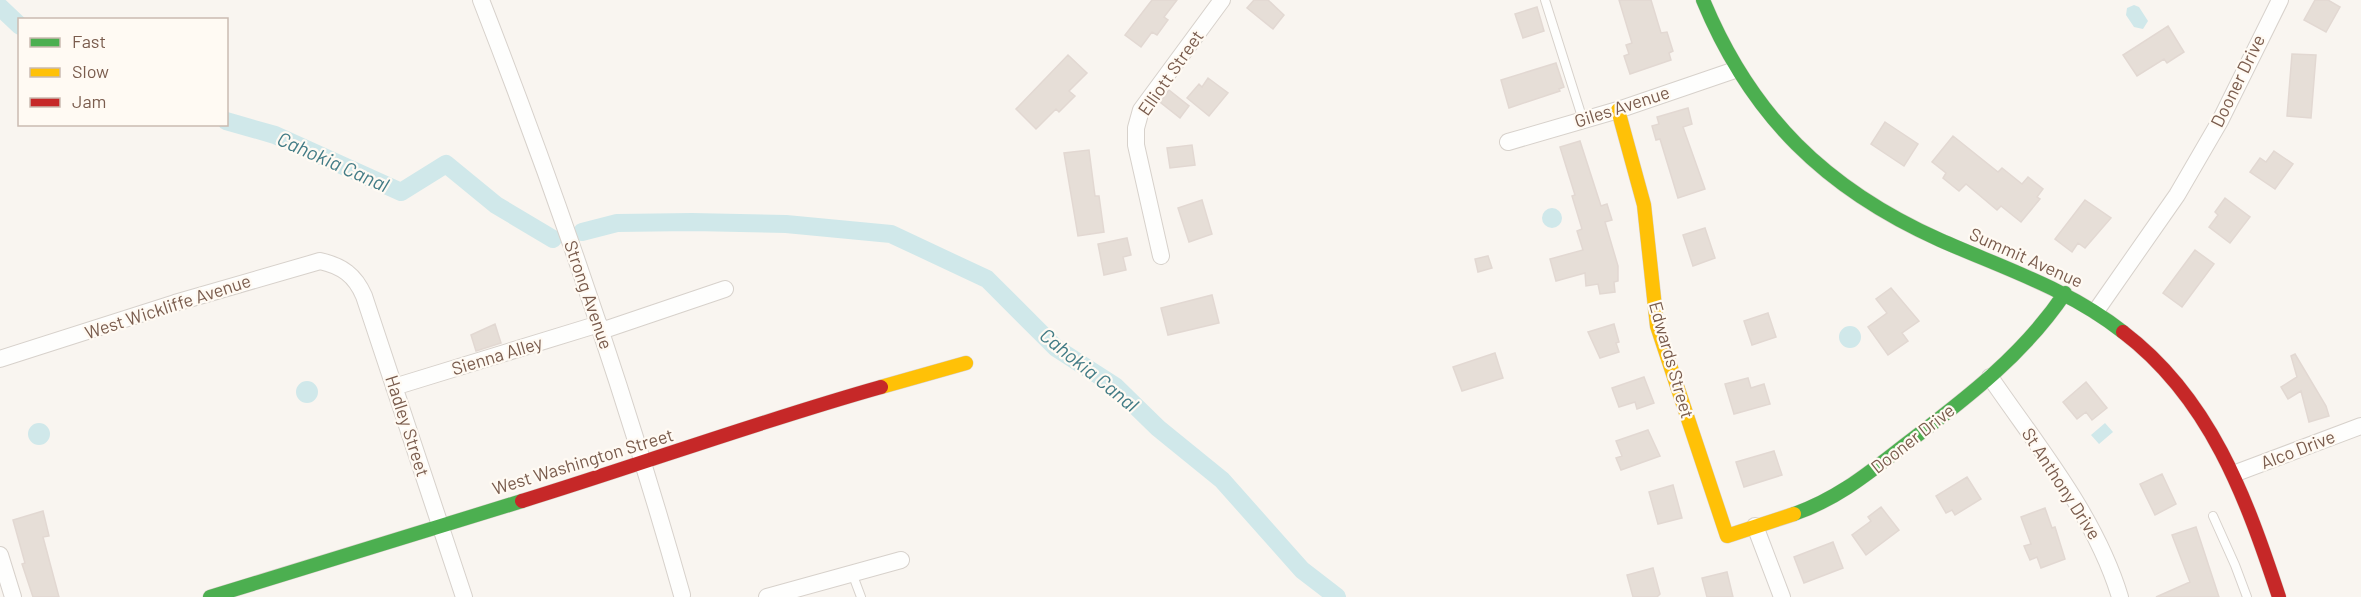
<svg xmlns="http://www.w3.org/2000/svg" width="2361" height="597" viewBox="0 0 2361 597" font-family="Barlow,sans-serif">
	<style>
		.water { fill: #d0e8ea }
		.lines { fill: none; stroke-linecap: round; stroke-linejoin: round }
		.canal { stroke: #d0e8ea; stroke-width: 18 }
		.building { fill: #e6ded7; stroke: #e2d8d2; stroke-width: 1.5 }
		.lane-casing { stroke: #d7d1cb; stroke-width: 10 }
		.street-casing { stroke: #d7d1cb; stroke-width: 18 }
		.fast-casing { stroke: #d9d2cb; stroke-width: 15 }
		.slow-casing { stroke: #d9d2cb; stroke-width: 15 }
		.jam-casing { stroke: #d9d2cb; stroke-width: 15 }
		.lane { stroke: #fefefd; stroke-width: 8 }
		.street { stroke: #fefefd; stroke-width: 16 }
		.fast { stroke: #4caf50; stroke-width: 14 }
		.slow { stroke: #ffc107; stroke-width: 14 }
		.jam { stroke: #c62828; stroke-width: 14 }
		.labels { text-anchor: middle; stroke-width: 4.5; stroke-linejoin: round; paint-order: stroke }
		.street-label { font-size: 18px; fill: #7a5c4d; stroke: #fffaf3 }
		.water-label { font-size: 20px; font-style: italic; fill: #437c86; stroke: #fffaf3 }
	</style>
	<rect width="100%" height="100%" fill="#f9f5f0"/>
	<path class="water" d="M 2134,5 L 2139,7 L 2148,21 L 2143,29 L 2134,27 L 2126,15 L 2127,8 Z
		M1542 218a10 10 0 1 1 20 0a10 10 0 1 1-20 0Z
		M1839 337a11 11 0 1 1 22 0a11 11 0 1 1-22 0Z
		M296 392a11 11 0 1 1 22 0a11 11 0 1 1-22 0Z
		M28 434a11 11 0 1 1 22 0a11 11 0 1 1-22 0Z
		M 2105,423 L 2113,432 L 2099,444 L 2091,435 Z"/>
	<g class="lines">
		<path class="canal" d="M 0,7 L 20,26
			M 226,121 L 275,135 L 401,192 L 446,164 L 496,205 L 553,239
			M 582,232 L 617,223 L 692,222 L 786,224 L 891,234 L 987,279 L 1056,348 L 1115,386 L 1158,428 L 1222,480 L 1302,570 L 1337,597"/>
	</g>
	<path class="building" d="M 1152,0 L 1177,0 L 1164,17 L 1168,20 L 1157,35 L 1152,32 L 1141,47 L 1125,35 Z
		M 1254,0 L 1268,0 L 1284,15 L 1273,29 L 1247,8 Z
		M 1619,0 L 1651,0 L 1661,33 L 1667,32 L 1673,51 L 1669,53 L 1671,60 L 1630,74 L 1624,56 L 1629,54 L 1626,45 L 1632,43 Z
		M 2315,0 L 2328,0 L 2340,7 L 2326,32 L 2304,20 Z
		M 1537,7 L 1544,31 L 1523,38 L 1515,14 Z
		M 2168,26 L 2184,52 L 2167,63 L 2164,59 L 2137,76 L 2123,55 Z
		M 2292,54 L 2316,55 L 2311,118 L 2287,116 Z
		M 1068,55 L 1087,73 L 1069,91 L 1075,96 L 1059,112 L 1056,109 L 1036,129 L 1016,109 Z
		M 1556,63 L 1564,87 L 1559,89 L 1560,91 L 1509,108 L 1501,80 Z
		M 1208,78 L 1228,93 L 1209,116 L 1187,98 L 1199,84 L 1202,87 Z
		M 1169,90 L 1189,106 L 1180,118 L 1160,102 Z
		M 1688,108 L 1692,124 L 1683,127 L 1705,189 L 1678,198 L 1660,139 L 1656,140 L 1652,126 L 1659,124 L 1657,117 Z
		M 1885,122 L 1918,144 L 1904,166 L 1871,144 Z
		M 1953,136 L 1998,172 L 2002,168 L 2022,184 L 2028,177 L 2043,189 L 2037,197 L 2040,199 L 2021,222 L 2001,206 L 1997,210 L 1966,184 L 1959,191 L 1943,178 L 1946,173 L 1932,162 Z
		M 1580,141 L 1601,206 L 1607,204 L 1612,220 L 1605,222 L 1618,266 L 1618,281 L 1614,282 L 1615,292 L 1600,294 L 1598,284 L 1586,286 L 1585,273 L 1556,281 L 1550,259 L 1583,250 L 1577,231 L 1582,229 L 1572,196 L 1575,195 L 1560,147 Z
		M 1192,145 L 1195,165 L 1170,168 L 1167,148 Z
		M 1089,150 L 1095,196 L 1099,196 L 1104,232 L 1078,236 L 1064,153 Z
		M 2274,151 L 2293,164 L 2275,189 L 2250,172 L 2260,158 L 2266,162 Z
		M 2225,198 L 2250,217 L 2230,243 L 2209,227 L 2218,215 L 2215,212 Z
		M 1202,200 L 1212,234 L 1189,242 L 1178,208 Z
		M 2085,200 L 2111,218 L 2085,248 L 2078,243 L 2072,252 L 2055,239 Z
		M 1705,228 L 1715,258 L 1693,266 L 1683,235 Z
		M 1127,238 L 1131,255 L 1123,257 L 1126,270 L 1104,275 L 1098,244 Z
		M 2195,250 L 2214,264 L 2182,307 L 2163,293 Z
		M 1488,256 L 1492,268 L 1478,272 L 1475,259 Z
		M 1891,288 L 1919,321 L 1902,333 L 1908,341 L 1888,355 L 1868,327 L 1887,313 L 1876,299 Z
		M 1212,295 L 1219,323 L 1168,335 L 1161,308 Z
		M 1768,313 L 1776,337 L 1752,345 L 1744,321 Z
		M 495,324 L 501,343 L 476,351 L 471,335 Z
		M 1614,324 L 1619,342 L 1616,343 L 1619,352 L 1600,358 L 1588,332 Z
		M 1495,353 L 1503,378 L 1462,391 L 1453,367 Z
		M 2295,354 L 2326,406 L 2329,416 L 2309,422 L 2301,391 L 2288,399 L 2281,387 L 2297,377 L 2291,356 Z
		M 1644,377 L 1654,403 L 1637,409 L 1635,402 L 1619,407 L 1612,388 Z
		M 1748,378 L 1751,388 L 1764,384 L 1770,404 L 1734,414 L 1725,384 Z
		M 2086,382 L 2107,408 L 2092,420 L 2086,412 L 2077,419 L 2063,402 Z
		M 1648,430 L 1660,456 L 1621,470 L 1616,458 L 1622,456 L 1616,441 Z
		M 1774,451 L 1782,475 L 1744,487 L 1736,462 Z
		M 2162,474 L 2176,504 L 2155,515 L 2140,484 Z
		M 1967,477 L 1981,499 L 1955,515 L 1952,510 L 1946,513 L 1936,496 Z
		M 1673,485 L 1682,518 L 1658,524 L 1649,492 Z
		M 1881,507 L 1899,530 L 1866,555 L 1852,535 L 1871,521 L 1868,517 Z
		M 2045,508 L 2052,528 L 2055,527 L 2065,559 L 2041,568 L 2037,557 L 2030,560 L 2024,546 L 2031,544 L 2021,517 Z
		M 43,511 L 49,536 L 43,537 L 59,597 L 33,597 L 22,564 L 25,563 L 13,520 Z
		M 2196,527 L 2219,597 L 2156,597 L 2190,582 L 2172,535 Z
		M 1833,542 L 1843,568 L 1804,583 L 1794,557 Z
		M 1653,568 L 1660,594 L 1657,597 L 1633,597 L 1627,575 Z
		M 1727,572 L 1733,597 L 1707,597 L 1702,578 Z"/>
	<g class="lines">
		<defs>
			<path id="lane" d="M 1545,0 L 1583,120
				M 2213,516 L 2235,565 L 2247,597
				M 852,573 L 861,597"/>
			<path id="street" d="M 481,0 C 557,195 625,393 682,595
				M 1508,142 L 1618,110 L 1735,70
				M 1161,256 L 1136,145 L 1136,128 L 1141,110 L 1222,0
				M 2096,311 L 2177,195 L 2220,121 L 2280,0
				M 601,331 L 725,289
				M 0,359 L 175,303 L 320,261 C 342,266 355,275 364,296 L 464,597
				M 1990,377 C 2038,447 2095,515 2120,597
				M 394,387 L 599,324
				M 2236,473 L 2361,426
				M 1755,526 L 1782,597
				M 0,555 L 13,597
				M 767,597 L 901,560"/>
			<path id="fast" d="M 1703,0 C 1751,116 1826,189 1940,240 C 2003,268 2069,289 2123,332
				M 1794,514 C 1840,498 1872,470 1910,441 C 1968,397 2024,354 2065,293
				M 210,597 L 522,501"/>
			<path id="slow" d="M 1618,110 L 1644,205 L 1657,326 L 1727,536 L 1794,514
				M 881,387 L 966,363"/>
			<path id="jam" d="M 2123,332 C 2210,398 2246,497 2279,597
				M 522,501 C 642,464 760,421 881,387"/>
		</defs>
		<use href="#lane" class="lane-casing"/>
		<use href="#street" class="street-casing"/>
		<use href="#fast" class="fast-casing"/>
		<use href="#slow" class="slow-casing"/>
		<use href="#jam" class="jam-casing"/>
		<use href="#lane" class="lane"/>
		<use href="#street" class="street"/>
		<use href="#fast" class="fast"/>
		<use href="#slow" class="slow"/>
		<use href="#jam" class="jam"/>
	</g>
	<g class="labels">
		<g class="street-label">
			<text transform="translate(1171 73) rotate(-55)" y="6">Elliott Street</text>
			<text transform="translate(2238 81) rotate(-64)" y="6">Dooner Drive</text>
			<text transform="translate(1622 107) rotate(-18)" y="6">Giles Avenue</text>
			<text transform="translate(2026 258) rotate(24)" y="6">Summit Avenue</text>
			<text transform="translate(588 295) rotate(71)" y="6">Strong Avenue</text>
			<text transform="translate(168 307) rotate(-18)" y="6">West Wickliffe Avenue</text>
			<text transform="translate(497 356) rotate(-17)" y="6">Sienna Alley</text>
			<text transform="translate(1671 360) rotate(74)" y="6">Edwards Street</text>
			<text transform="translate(407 426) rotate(72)" y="6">Hadley Street</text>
			<text transform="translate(1913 439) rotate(-38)" y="6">Dooner Drive</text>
			<text transform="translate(2298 450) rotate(-21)" y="6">Alco Drive</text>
			<text transform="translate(583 462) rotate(-17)" y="6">West Washington Street</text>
			<text transform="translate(2061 484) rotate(57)" y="6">St Anthony Drive</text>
		</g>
		<g class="water-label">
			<text transform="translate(333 162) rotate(24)" y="7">Cahokia Canal</text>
			<text transform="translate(1089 370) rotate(39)" y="7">Cahokia Canal</text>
		</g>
	</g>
	<rect x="18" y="18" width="210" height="108" fill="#fffaf3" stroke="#cabbb1" stroke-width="1.5"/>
	<rect x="30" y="38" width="30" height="9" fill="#4caf50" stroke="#cabbb1" stroke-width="1.5"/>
	<text x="72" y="48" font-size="18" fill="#7a5c4d">Fast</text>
	<rect x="30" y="68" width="30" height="9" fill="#ffc107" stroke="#cabbb1" stroke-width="1.5"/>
	<text x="72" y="78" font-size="18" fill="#7a5c4d">Slow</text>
	<rect x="30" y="98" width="30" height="9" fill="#c62828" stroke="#cabbb1" stroke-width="1.5"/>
	<text x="72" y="108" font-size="18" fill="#7a5c4d">Jam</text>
</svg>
